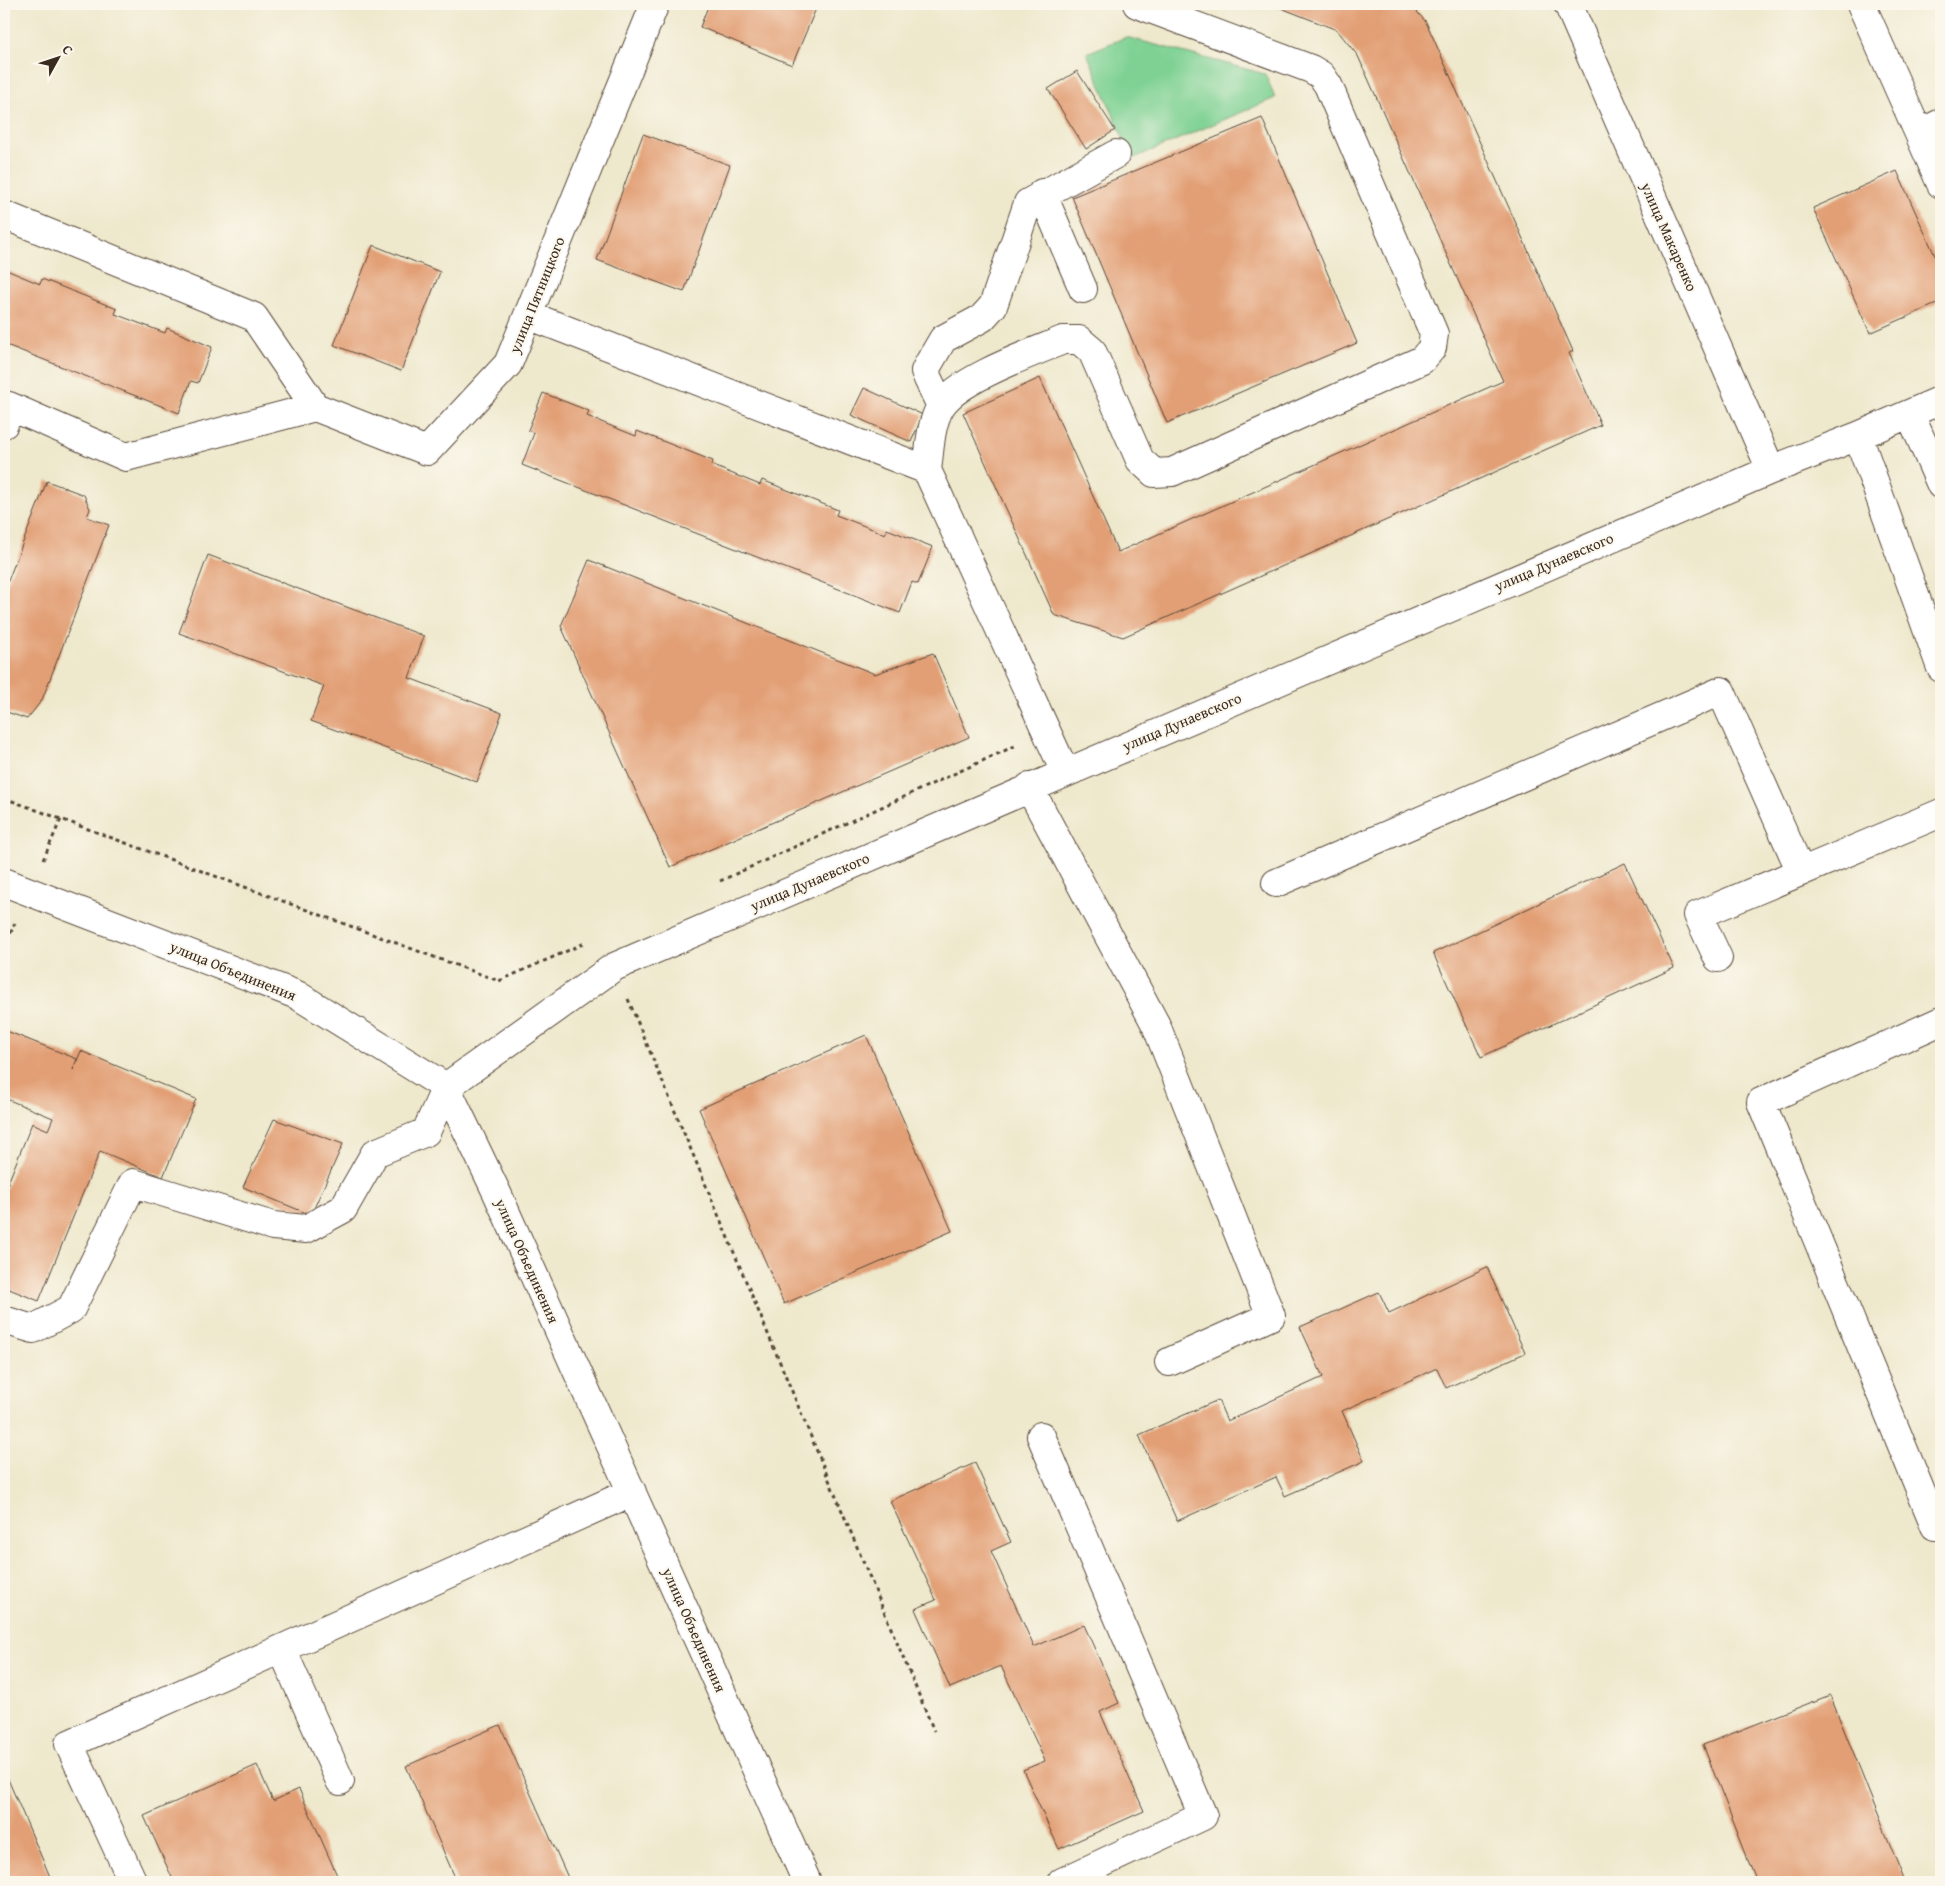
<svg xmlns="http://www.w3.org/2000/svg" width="1945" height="1886" viewBox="0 0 1945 1886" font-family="'Gentium Book Plus',serif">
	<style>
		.green { fill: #7ed193; stroke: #5c7e58 }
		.building { fill: #e29f74 }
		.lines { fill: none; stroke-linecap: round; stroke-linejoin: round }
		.minor-casing { stroke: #564638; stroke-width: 30 }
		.path { stroke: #564638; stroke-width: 3; stroke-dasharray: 4 4; stroke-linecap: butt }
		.minor { stroke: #fff; stroke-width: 28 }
		.labels { text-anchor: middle; stroke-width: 4; stroke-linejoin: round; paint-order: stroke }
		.street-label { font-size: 15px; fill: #3b2a1e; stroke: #fbf7ec }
	</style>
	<rect width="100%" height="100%" fill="#fbf7ec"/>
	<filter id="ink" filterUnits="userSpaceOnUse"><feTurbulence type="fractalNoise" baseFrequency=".02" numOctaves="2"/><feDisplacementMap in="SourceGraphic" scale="10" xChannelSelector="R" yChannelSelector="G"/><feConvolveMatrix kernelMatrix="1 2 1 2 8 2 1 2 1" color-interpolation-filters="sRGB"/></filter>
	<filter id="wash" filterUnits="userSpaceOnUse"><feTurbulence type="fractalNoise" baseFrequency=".0096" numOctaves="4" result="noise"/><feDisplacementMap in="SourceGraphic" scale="20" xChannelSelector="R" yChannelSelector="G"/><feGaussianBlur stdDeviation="1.12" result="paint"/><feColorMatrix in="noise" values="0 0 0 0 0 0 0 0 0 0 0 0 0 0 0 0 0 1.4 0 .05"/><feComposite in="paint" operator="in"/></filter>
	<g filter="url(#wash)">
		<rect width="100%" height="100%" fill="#eee8cc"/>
		<path class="green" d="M 1126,37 L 1265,74 L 1275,98 L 1132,159 L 1087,53 Z"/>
		<g id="blocks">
			<path class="building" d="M 709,4 L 818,4 L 792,65 L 700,27 Z
				M 1271,4 L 1410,4 L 1426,22 L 1573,351 L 1569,353 L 1601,425 L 1123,637 L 1054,615 L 963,413 L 1040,378 L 1118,552 L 1503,381 L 1358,56 L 1337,30 Z
				M 1077,71 L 1115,130 L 1086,149 L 1048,89 Z
				M 1262,118 L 1357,343 L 1167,423 L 1072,197 Z
				M 643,134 L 730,165 L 684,292 L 597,260 Z
				M 1897,171 L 1941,269 L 1941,302 L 1870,333 L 1813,208 Z
				M 373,245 L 440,272 L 401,371 L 334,345 Z
				M 4,269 L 40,284 L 42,279 L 117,309 L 115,314 L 165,333 L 167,328 L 212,347 L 198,383 L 191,381 L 179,413 L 4,344 Z
				M 864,388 L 923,415 L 911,442 L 851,415 Z
				M 543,393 L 589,411 L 587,416 L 611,426 L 636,436 L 637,431 L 713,461 L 711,465 L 760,485 L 762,480 L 838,510 L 836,515 L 885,534 L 887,529 L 933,547 L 918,584 L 912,582 L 900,613 L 522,465 L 534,433 L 528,430 Z
				M 47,481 L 84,495 L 90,509 L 87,517 L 109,525 L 42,700 L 27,719 L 4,711 L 4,591 Z
				M 208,555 L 424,636 L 409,678 L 502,713 L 477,782 L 311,721 L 324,686 L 179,633 Z
				M 589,560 L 875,674 L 933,653 L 969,737 L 670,867 L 561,626 Z
				M 1625,863 L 1674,968 L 1481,1057 L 1433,953 Z
				M 4,1030 L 77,1059 L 73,1070 L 81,1051 L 196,1099 L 163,1177 L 100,1151 L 39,1301 L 4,1287 L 4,1193 L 32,1123 L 48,1130 L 53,1118 L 4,1098 Z
				M 866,1035 L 952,1231 L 784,1304 L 699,1109 Z
				M 274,1119 L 343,1144 L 311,1215 L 243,1187 Z
				M 1487,1267 L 1525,1353 L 1446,1388 L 1437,1368 L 1342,1411 L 1364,1461 L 1285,1496 L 1276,1477 L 1177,1521 L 1139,1435 L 1218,1400 L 1227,1421 L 1323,1377 L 1300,1327 L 1379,1292 L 1389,1313 Z
				M 975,1463 L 1011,1542 L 991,1551 L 1034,1647 L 1084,1625 L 1119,1703 L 1100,1712 L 1144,1811 L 1059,1849 L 1023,1770 L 1045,1761 L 1001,1666 L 950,1688 L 915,1609 L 936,1600 L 890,1501 Z
				M 1830,1695 L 1905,1882 L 1757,1882 L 1703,1745 Z
				M 500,1725 L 569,1880 L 564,1882 L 457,1882 L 406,1766 Z
				M 257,1765 L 273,1801 L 299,1789 L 340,1882 L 174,1882 L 144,1816 Z
				M 4,1770 L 51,1879 L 44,1882 L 4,1882 Z"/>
		</g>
	</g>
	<g filter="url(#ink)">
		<use href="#blocks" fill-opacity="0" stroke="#564638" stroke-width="1"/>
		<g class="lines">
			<defs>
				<path id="minor" d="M 1568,4 L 1771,470
					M 1861,4 L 1919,134
					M 1941,123 L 1919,134 L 1941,184
					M 1042,193 L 1083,289
					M 4,215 L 254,317 L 315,407 L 126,457 L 9,406 L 4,424
					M 528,315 L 927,470 L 1065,772
					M 941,406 L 928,379 L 925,371 L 929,363 L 943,339 L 982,318 L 993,306 L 1028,203 L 1116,154
					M 315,407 L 427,451 L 508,364 L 655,4
					M 1910,414 L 1941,485
					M 1858,436 L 1941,668
					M 927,470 C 930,449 930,424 941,406 C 958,379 1032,353 1063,340 L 1079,340 L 1092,351 L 1140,460 L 1154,473 L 1172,472 L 1422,360 L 1432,348 L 1434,334 L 1328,85 L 1321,75 L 1311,69 L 1137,4
					M 1029,787 L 1156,1025 L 1271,1316 L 1169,1362
					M 4,882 L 297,995 L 446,1087 L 497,1193 L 807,1882
					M 1276,883 L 1721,691 L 1801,872
					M 1718,958 L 1698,915 L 1941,813
					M 4,1320 L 33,1329 L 71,1309 L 133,1183 L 273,1226 L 306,1229 L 343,1209 L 375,1153 L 426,1132 L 446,1087 L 614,967 L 1771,470 L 1858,436 L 1941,400
					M 1041,1436 L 1203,1816 L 1062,1882
					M 1935,1526 L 1761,1102 L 1941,1021
					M 282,1649 L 340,1781
					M 133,1882 L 69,1744 L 632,1492"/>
			</defs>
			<use href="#minor" class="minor-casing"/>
			<path class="path" d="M 4,798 L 499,981 L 585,943
				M 43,860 L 61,819
				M 720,881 L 1017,745
				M 4,948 L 15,923
				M 628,999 L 934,1731"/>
			<use href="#minor" class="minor"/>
		</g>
	</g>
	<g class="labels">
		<g class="street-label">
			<text transform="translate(1669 237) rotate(66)" y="5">улица Макаренко</text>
			<text transform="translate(537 295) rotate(-68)" y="5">улица Пятницкого</text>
			<text transform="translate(1554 562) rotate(-23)" y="5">улица Дунаевского</text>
			<text transform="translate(1182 722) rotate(-23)" y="5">улица Дунаевского</text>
			<text transform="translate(810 882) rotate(-23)" y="5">улица Дунаевского</text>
			<text transform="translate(233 971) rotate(22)" y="5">улица Объединения</text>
			<text transform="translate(527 1261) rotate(66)" y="5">улица Объединения</text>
			<text transform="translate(694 1630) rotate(66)" y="5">улица Объединения</text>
		</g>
	</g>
	<rect width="1945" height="1886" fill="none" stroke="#fbf7ec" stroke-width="20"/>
	<g transform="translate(58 58) rotate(50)" stroke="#fbf7ec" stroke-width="4" paint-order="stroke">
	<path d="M0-4L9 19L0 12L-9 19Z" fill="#3b2a1e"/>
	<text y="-8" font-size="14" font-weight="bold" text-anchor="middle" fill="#3b2a1e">С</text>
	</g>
</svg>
